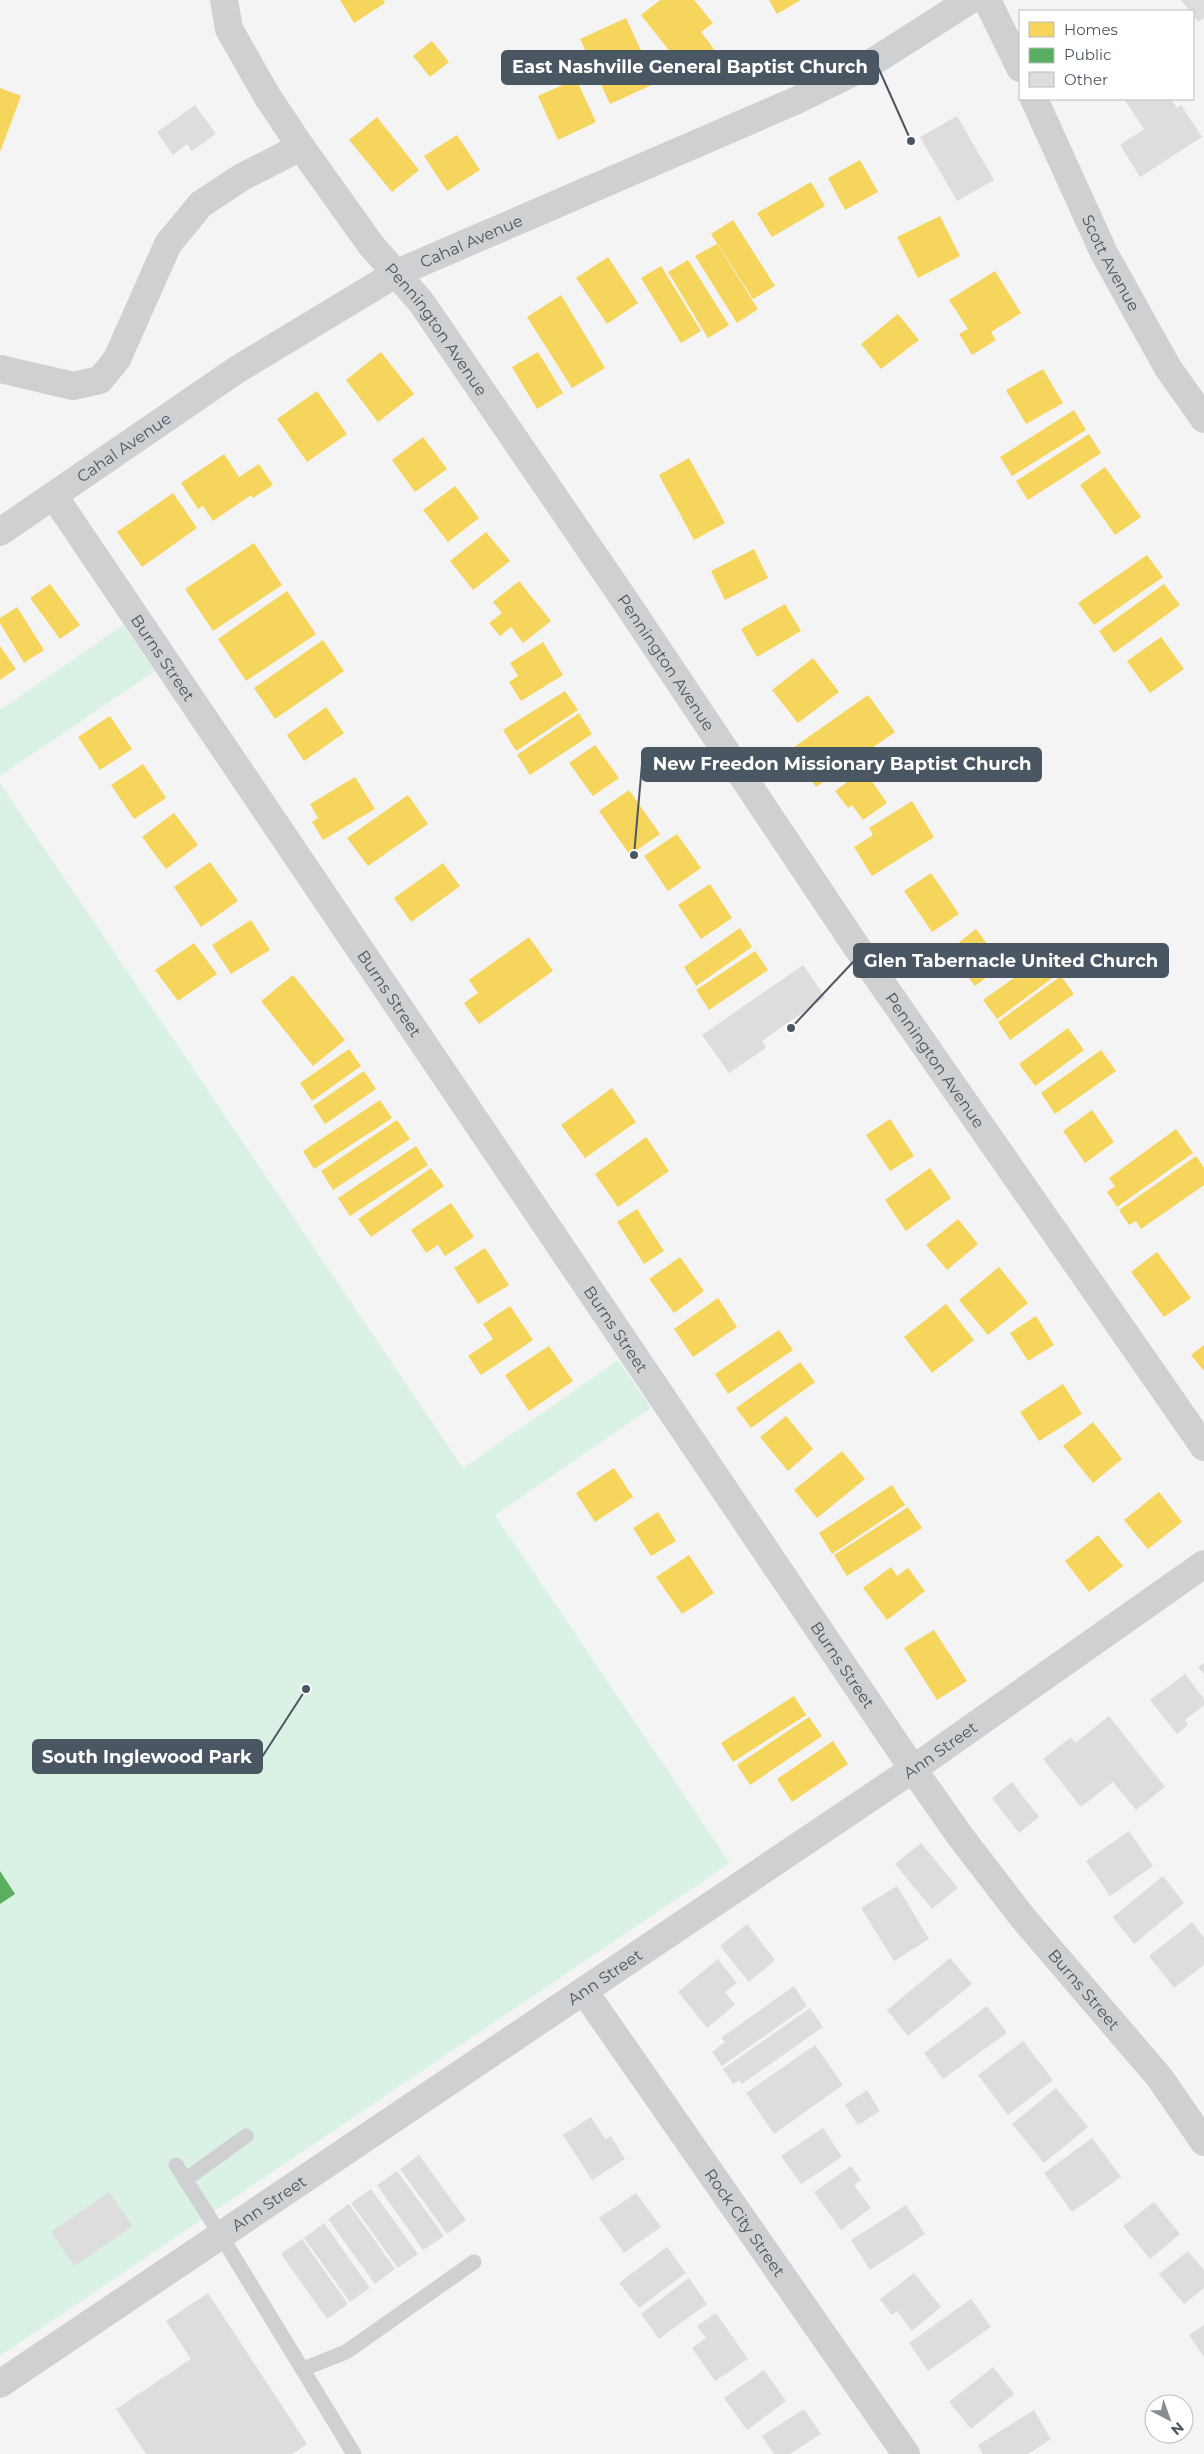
<svg xmlns="http://www.w3.org/2000/svg" width="1204" height="2454" viewBox="0 0 1204 2454" font-family="Montserrat,sans-serif">
	<style>
		.green { fill: #d9f2e3 }
		.homes { fill: #f6d55c }
		.public { fill: #5aae61 }
		.building { fill: #ddddde }
		.lines { fill: none; stroke-linecap: round; stroke-linejoin: round }
		.service { stroke: #ced0d2; stroke-width: 15 }
		.minor { stroke: #ced0d2; stroke-width: 28 }
		.tertiary { stroke: #ced0d2; stroke-width: 28 }
		.labels { text-anchor: middle; stroke-width: 5; stroke-linejoin: round; paint-order: stroke }
		.street-label { font-size: 16px; fill: #4a5661; stroke: #fff }
		.leader { fill: none; stroke: #4a5661; stroke-width: 2 }
		.callout-dot { fill: #4a5661; stroke: #fff; stroke-width: 2 }
		.callout { fill: #4a5661; stroke: #4a5661; stroke-width: 2 }
		.callout-label { font-size: 18px; text-anchor: middle; font-weight: bold; fill: #fff }
	</style>
	<rect width="100%" height="100%" fill="#f4f4f4"/>
	<path class="green" d="M 123,625 L 155,671 L 0,776 L 0,710 Z
		M 0,783 L 463,1468 L 618,1360 L 651,1408 L 495,1515 L 730,1863 L 0,2356 Z"/>
	<path class="homes" d="M 340,0 L 383,0 L 385,3 L 354,23 Z
		M 660,0 L 694,0 L 713,23 L 701,32 L 714,49 L 686,72 L 641,15 Z
		M 769,0 L 801,0 L 777,14 Z
		M 626,18 L 656,83 L 610,104 L 580,39 Z
		M 432,41 L 449,62 L 430,77 L 413,56 Z
		M 576,79 L 596,122 L 558,140 L 538,96 Z
		M 0,88 L 21,96 L 0,152 Z
		M 377,117 L 419,170 L 392,192 L 349,140 Z
		M 457,135 L 480,170 L 447,191 L 424,156 Z
		M 860,160 L 878,192 L 845,210 L 828,178 Z
		M 811,182 L 825,206 L 772,237 L 757,213 Z
		M 940,216 L 960,256 L 918,278 L 897,237 Z
		M 733,220 L 775,286 L 753,299 L 711,234 Z
		M 717,244 L 758,309 L 737,323 L 695,256 Z
		M 608,257 L 638,303 L 607,324 L 576,278 Z
		M 688,260 L 729,325 L 708,338 L 668,272 Z
		M 661,266 L 701,331 L 681,343 L 641,278 Z
		M 995,271 L 1021,313 L 991,332 L 996,340 L 972,355 L 959,334 L 968,329 L 949,300 Z
		M 561,295 L 605,368 L 572,388 L 527,317 Z
		M 898,314 L 919,340 L 881,369 L 861,344 Z
		M 381,352 L 414,394 L 378,422 L 346,380 Z
		M 538,352 L 563,393 L 537,409 L 512,367 Z
		M 1043,369 L 1063,403 L 1026,424 L 1006,390 Z
		M 317,391 L 347,434 L 307,462 L 277,419 Z
		M 1074,410 L 1086,430 L 1012,476 L 1000,457 Z
		M 1089,434 L 1101,453 L 1028,500 L 1016,481 Z
		M 423,437 L 447,469 L 415,492 L 392,460 Z
		M 224,454 L 239,477 L 259,464 L 273,485 L 253,498 L 251,495 L 213,521 L 203,506 L 198,509 L 181,483 Z
		M 689,458 L 725,523 L 694,540 L 659,475 Z
		M 1105,467 L 1141,517 L 1115,535 L 1080,485 Z
		M 455,486 L 479,518 L 448,542 L 423,510 Z
		M 173,493 L 197,528 L 142,567 L 117,532 Z
		M 486,532 L 510,561 L 473,590 L 450,561 Z
		M 254,543 L 282,585 L 213,631 L 185,589 Z
		M 754,549 L 768,578 L 725,600 L 711,571 Z
		M 1147,555 L 1163,577 L 1094,625 L 1078,603 Z
		M 519,581 L 551,621 L 523,643 L 511,627 L 500,636 L 489,623 L 502,613 L 493,602 Z
		M 50,584 L 80,625 L 60,639 L 30,598 Z
		M 1164,584 L 1180,605 L 1114,653 L 1099,631 Z
		M 287,591 L 316,634 L 246,681 L 218,639 Z
		M 785,604 L 801,631 L 757,657 L 741,629 Z
		M 17,607 L 44,650 L 24,663 L 0,623 L 0,618 Z
		M 1161,637 L 1184,669 L 1150,693 L 1127,661 Z
		M 323,640 L 344,671 L 275,719 L 254,688 Z
		M 543,642 L 563,675 L 521,701 L 509,682 L 518,676 L 510,663 Z
		M 0,646 L 16,669 L 0,680 Z
		M 813,658 L 839,692 L 798,723 L 772,690 Z
		M 565,691 L 578,710 L 516,751 L 503,730 Z
		M 868,695 L 895,732 L 816,787 L 790,750 Z
		M 326,707 L 344,733 L 304,761 L 287,735 Z
		M 579,713 L 592,734 L 530,775 L 517,755 Z
		M 110,716 L 132,749 L 100,770 L 78,737 Z
		M 595,745 L 619,778 L 593,796 L 569,763 Z
		M 143,764 L 166,798 L 134,819 L 111,785 Z
		M 864,770 L 887,803 L 863,820 L 852,805 L 848,808 L 835,791 Z
		M 355,777 L 375,809 L 323,840 L 312,822 L 318,818 L 310,804 Z
		M 629,790 L 660,834 L 630,855 L 599,811 Z
		M 408,795 L 428,824 L 368,866 L 347,838 Z
		M 912,801 L 934,837 L 872,876 L 854,847 L 873,835 L 869,828 Z
		M 174,813 L 198,845 L 166,869 L 142,837 Z
		M 677,834 L 701,868 L 668,891 L 644,856 Z
		M 210,862 L 238,901 L 201,927 L 174,887 Z
		M 443,863 L 460,886 L 411,922 L 394,898 Z
		M 931,873 L 959,914 L 932,932 L 904,891 Z
		M 710,884 L 732,918 L 701,939 L 678,905 Z
		M 251,920 L 270,950 L 231,974 L 212,945 Z
		M 740,928 L 752,947 L 696,986 L 684,967 Z
		M 976,929 L 1003,965 L 975,986 L 948,951 Z
		M 529,937 L 553,971 L 479,1024 L 464,1003 L 478,993 L 469,980 Z
		M 194,943 L 217,974 L 178,1001 L 155,970 Z
		M 755,951 L 768,970 L 709,1010 L 696,990 Z
		M 1046,955 L 1059,973 L 997,1019 L 983,1000 Z
		M 293,975 L 345,1040 L 313,1066 L 261,1001 Z
		M 1061,976 L 1074,994 L 1010,1040 L 998,1022 Z
		M 1068,1028 L 1084,1050 L 1035,1086 L 1019,1064 Z
		M 349,1049 L 361,1066 L 312,1101 L 300,1083 Z
		M 1101,1050 L 1116,1071 L 1055,1114 L 1041,1093 Z
		M 364,1071 L 376,1089 L 325,1124 L 313,1106 Z
		M 612,1088 L 636,1122 L 585,1158 L 561,1125 Z
		M 380,1100 L 392,1118 L 314,1169 L 303,1151 Z
		M 1092,1110 L 1114,1142 L 1085,1163 L 1063,1131 Z
		M 890,1119 L 914,1156 L 890,1171 L 866,1135 Z
		M 397,1120 L 410,1139 L 333,1190 L 321,1171 Z
		M 1176,1129 L 1193,1153 L 1117,1207 L 1107,1192 L 1115,1186 L 1109,1178 Z
		M 646,1137 L 669,1171 L 618,1207 L 595,1174 Z
		M 416,1146 L 428,1165 L 350,1216 L 338,1198 Z
		M 1196,1156 L 1204,1168 L 1204,1185 L 1141,1229 L 1136,1221 L 1129,1225 L 1119,1210 Z
		M 431,1168 L 444,1186 L 371,1237 L 358,1219 Z
		M 930,1168 L 951,1198 L 906,1231 L 885,1200 Z
		M 451,1203 L 474,1237 L 445,1256 L 438,1245 L 426,1253 L 411,1230 Z
		M 637,1209 L 664,1251 L 644,1264 L 617,1222 Z
		M 958,1219 L 978,1244 L 947,1270 L 926,1245 Z
		M 485,1248 L 509,1285 L 478,1304 L 454,1268 Z
		M 1157,1252 L 1191,1298 L 1164,1317 L 1131,1272 Z
		M 680,1257 L 704,1291 L 674,1313 L 649,1279 Z
		M 999,1267 L 1028,1303 L 988,1335 L 959,1300 Z
		M 718,1298 L 737,1327 L 693,1357 L 674,1329 Z
		M 946,1304 L 974,1340 L 932,1373 L 904,1337 Z
		M 510,1306 L 533,1340 L 481,1375 L 468,1356 L 493,1339 L 483,1324 Z
		M 1036,1316 L 1054,1345 L 1028,1361 L 1010,1333 Z
		M 779,1330 L 793,1350 L 728,1394 L 715,1374 Z
		M 1204,1345 L 1204,1371 L 1191,1355 Z
		M 549,1346 L 573,1381 L 529,1411 L 505,1375 Z
		M 800,1362 L 815,1382 L 751,1428 L 736,1408 Z
		M 1063,1384 L 1082,1414 L 1039,1441 L 1020,1412 Z
		M 786,1416 L 813,1449 L 788,1471 L 760,1437 Z
		M 1093,1422 L 1122,1459 L 1093,1483 L 1063,1446 Z
		M 842,1451 L 865,1479 L 817,1518 L 794,1490 Z
		M 614,1468 L 633,1497 L 595,1522 L 576,1493 Z
		M 892,1485 L 905,1505 L 832,1554 L 819,1533 Z
		M 1159,1492 L 1182,1522 L 1148,1549 L 1124,1520 Z
		M 908,1507 L 922,1528 L 847,1576 L 834,1555 Z
		M 658,1512 L 676,1541 L 651,1556 L 633,1528 Z
		M 1098,1535 L 1123,1566 L 1089,1592 L 1065,1561 Z
		M 689,1555 L 714,1593 L 682,1614 L 656,1577 Z
		M 891,1567 L 897,1576 L 908,1568 L 925,1591 L 887,1620 L 863,1588 Z
		M 934,1630 L 967,1681 L 937,1700 L 904,1648 Z
		M 794,1696 L 806,1715 L 733,1762 L 721,1743 Z
		M 809,1717 L 822,1736 L 750,1785 L 737,1765 Z
		M 833,1741 L 848,1764 L 792,1802 L 777,1779 Z"/>
	<path class="public" d="M 0,1871 L 15,1894 L 0,1904 Z"/>
	<path class="building" d="M 1181,0 L 1204,0 L 1204,18 L 1198,22 L 1193,15 L 1193,11 L 1190,11 Z
		M 1124,99 L 1171,99 L 1177,108 L 1181,105 L 1202,137 L 1140,177 L 1120,145 L 1144,129 Z
		M 195,105 L 216,134 L 192,151 L 187,144 L 173,155 L 157,132 Z
		M 957,116 L 994,180 L 957,201 L 920,137 Z
		M 803,965 L 825,997 L 762,1041 L 766,1048 L 729,1073 L 702,1035 Z
		M 1204,1663 L 1204,1674 L 1198,1667 Z
		M 1185,1674 L 1204,1699 L 1204,1705 L 1185,1720 L 1188,1725 L 1177,1734 L 1150,1700 Z
		M 1109,1716 L 1165,1787 L 1136,1810 L 1113,1782 L 1081,1807 L 1043,1759 L 1071,1737 L 1075,1743 Z
		M 1012,1782 L 1039,1817 L 1019,1833 L 992,1798 Z
		M 1129,1831 L 1153,1866 L 1110,1896 L 1086,1861 Z
		M 921,1843 L 958,1888 L 932,1909 L 895,1864 Z
		M 1163,1876 L 1184,1903 L 1134,1944 L 1113,1917 Z
		M 897,1886 L 929,1939 L 894,1961 L 861,1908 Z
		M 1192,1922 L 1204,1938 L 1204,1965 L 1174,1988 L 1149,1956 Z
		M 747,1924 L 775,1960 L 749,1982 L 720,1946 Z
		M 950,1958 L 972,1984 L 908,2036 L 887,2010 Z
		M 718,1959 L 737,1983 L 725,1992 L 735,2005 L 707,2028 L 678,1992 Z
		M 794,1986 L 807,2006 L 722,2066 L 712,2052 L 725,2042 L 721,2038 Z
		M 987,2006 L 1007,2033 L 943,2079 L 924,2053 Z
		M 810,2008 L 823,2027 L 742,2084 L 739,2080 L 733,2084 L 723,2069 Z
		M 1023,2041 L 1053,2080 L 1008,2115 L 978,2075 Z
		M 815,2045 L 843,2085 L 774,2134 L 746,2093 Z
		M 1056,2088 L 1088,2127 L 1044,2163 L 1012,2124 Z
		M 867,2090 L 880,2111 L 858,2125 L 845,2105 Z
		M 591,2117 L 605,2139 L 611,2136 L 625,2159 L 592,2180 L 563,2135 Z
		M 823,2128 L 842,2157 L 801,2184 L 781,2156 Z
		M 1092,2138 L 1121,2177 L 1072,2212 L 1044,2173 Z
		M 419,2155 L 466,2220 L 447,2234 L 400,2169 Z
		M 851,2166 L 861,2180 L 854,2185 L 871,2208 L 841,2230 L 814,2192 Z
		M 397,2171 L 444,2236 L 423,2250 L 377,2185 Z
		M 371,2189 L 418,2254 L 398,2268 L 351,2203 Z
		M 109,2192 L 133,2226 L 74,2266 L 51,2232 Z
		M 636,2193 L 661,2227 L 624,2253 L 599,2218 Z
		M 1154,2202 L 1180,2234 L 1150,2259 L 1123,2226 Z
		M 349,2204 L 395,2269 L 375,2284 L 328,2219 Z
		M 906,2205 L 925,2234 L 870,2270 L 851,2240 Z
		M 324,2223 L 370,2288 L 350,2302 L 304,2238 Z
		M 302,2239 L 348,2304 L 327,2319 L 281,2254 Z
		M 667,2247 L 686,2273 L 639,2308 L 619,2283 Z
		M 1188,2251 L 1204,2270 L 1204,2288 L 1184,2304 L 1159,2274 Z
		M 914,2273 L 941,2307 L 912,2331 L 897,2311 L 892,2315 L 880,2299 Z
		M 689,2278 L 707,2304 L 659,2339 L 641,2314 Z
		M 208,2293 L 307,2444 L 292,2454 L 146,2454 L 116,2409 L 191,2359 L 166,2321 Z
		M 971,2299 L 991,2327 L 928,2371 L 909,2343 Z
		M 716,2313 L 748,2359 L 715,2381 L 692,2348 L 706,2338 L 697,2326 Z
		M 1204,2325 L 1204,2357 L 1189,2335 Z
		M 993,2367 L 1014,2394 L 971,2429 L 949,2402 Z
		M 764,2370 L 786,2401 L 747,2430 L 724,2398 Z
		M 804,2409 L 821,2434 L 790,2454 L 774,2454 L 762,2436 Z
		M 1034,2410 L 1051,2439 L 1028,2454 L 983,2454 L 978,2445 Z"/>
	<g class="lines">
		<path class="service" d="M 176,2165 L 220,2234 L 354,2454
			M 185,2180 L 246,2136
			M 303,2369 L 346,2352 L 474,2262"/>
		<g class="minor">
			<path id="s1" d="M 224,0 L 229,29 L 267,96 L 301,147 L 371,245 L 421,302 L 626,602 L 860,952 L 1204,1447"/>
			<path d="M 0,369 L 73,386 L 100,380 L 117,359 L 168,244 L 201,204 L 242,177 L 301,147"/>
			<path id="s2" d="M 54,496 L 913,1769 L 960,1836 L 1023,1918 L 1160,2078 L 1204,2142"/>
			<path id="s3" d="M 584,1991 L 906,2454"/>
			<path id="s4" d="M 0,2384 L 913,1769 L 1204,1564"/>
		</g>
		<g class="tertiary">
			<path d="M 987,0 L 1020,68"/>
			<path id="s5" d="M 1034,99 L 1104,253 L 1168,368 L 1204,419"/>
			<path id="s6" d="M 0,532 L 238,369 L 397,273 L 795,101 L 868,65 L 970,0"/>
		</g>
	</g>
	<g class="labels">
		<g class="street-label">
			<text dy="6" stroke="none"><textPath href="#s6" startOffset="555">Cahal Avenue</textPath></text>
			<text dy="6" stroke="none"><textPath href="#s5" startOffset="181">Scott Avenue</textPath></text>
			<text dy="6" stroke="none"><textPath href="#s1" startOffset="395">Pennington Avenue</textPath></text>
			<text dy="6" stroke="none"><textPath href="#s6" startOffset="150">Cahal Avenue</textPath></text>
			<text dy="6" stroke="none"><textPath href="#s2" startOffset="195">Burns Street</textPath></text>
			<text dy="6" stroke="none"><textPath href="#s1" startOffset="800">Pennington Avenue</textPath></text>
			<text dy="6" stroke="none"><textPath href="#s2" startOffset="600">Burns Street</textPath></text>
			<text dy="6" stroke="none"><textPath href="#s1" startOffset="1280">Pennington Avenue</textPath></text>
			<text dy="6" stroke="none"><textPath href="#s2" startOffset="1005">Burns Street</textPath></text>
			<text dy="6" stroke="none"><textPath href="#s2" startOffset="1410">Burns Street</textPath></text>
			<text dy="6" stroke="none"><textPath href="#s4" startOffset="1134">Ann Street</textPath></text>
			<text dy="6" stroke="none"><textPath href="#s4" startOffset="729">Ann Street</textPath></text>
			<text dy="6" stroke="none"><textPath href="#s2" startOffset="1815">Burns Street</textPath></text>
			<text dy="6" stroke="none"><textPath href="#s4" startOffset="324">Ann Street</textPath></text>
			<text dy="6" stroke="none"><textPath href="#s3" startOffset="282">Rock City Street</textPath></text>
		</g>
	</g>
	<path class="leader" d="M911 141L878 67M634 855L642 764M791 1028L854 961M306 1689L262 1757"/>
	<g class="callout-dot">
		<circle cx="911" cy="141" r="5"/>
		<circle cx="634" cy="855" r="5"/>
		<circle cx="791" cy="1028" r="5"/>
		<circle cx="306" cy="1689" r="5"/>
	</g>
	<g class="callout">
		<rect x="502" y="51" width="376" height="33" rx="5"/>
		<rect x="642" y="748" width="399" height="33" rx="5"/>
		<rect x="854" y="944" width="314" height="33" rx="5"/>
		<rect x="33" y="1740" width="229" height="33" rx="5"/>
	</g>
	<g class="callout-label">
		<text x="690" y="73">East Nashville General Baptist Church</text>
		<text x="842" y="770">New Freedon Missionary Baptist Church</text>
		<text x="1011" y="967">Glen Tabernacle United Church</text>
		<text x="147" y="1763">South Inglewood Park</text>
	</g>
	<rect x="1019" y="10" width="175" height="90" fill="#ffffff" stroke="#b7bbc0"/>
	<rect x="1029" y="22" width="25" height="15" fill="#f6d55c" stroke="#b7bbc0"/>
	<text x="1064" y="35" font-size="15" fill="#4a5661">Homes</text>
	<rect x="1029" y="48" width="25" height="15" fill="#5aae61" stroke="#b7bbc0"/>
	<text x="1064" y="60" font-size="15" fill="#4a5661">Public</text>
	<rect x="1029" y="72" width="25" height="15" fill="#ddddde" stroke="#b7bbc0"/>
	<text x="1064" y="85" font-size="15" fill="#4a5661">Other</text>
	<g transform="translate(1169 2419) rotate(139)"><circle r="24" fill="#ffffff" stroke="#b7bbc0"/>
	<path d="M0-4L9 19L0 12L-9 19Z" fill="#868d94"/>
	<text y="-8" font-size="14" font-weight="bold" text-anchor="middle" fill="#4a5661">N</text>
	</g>
</svg>
